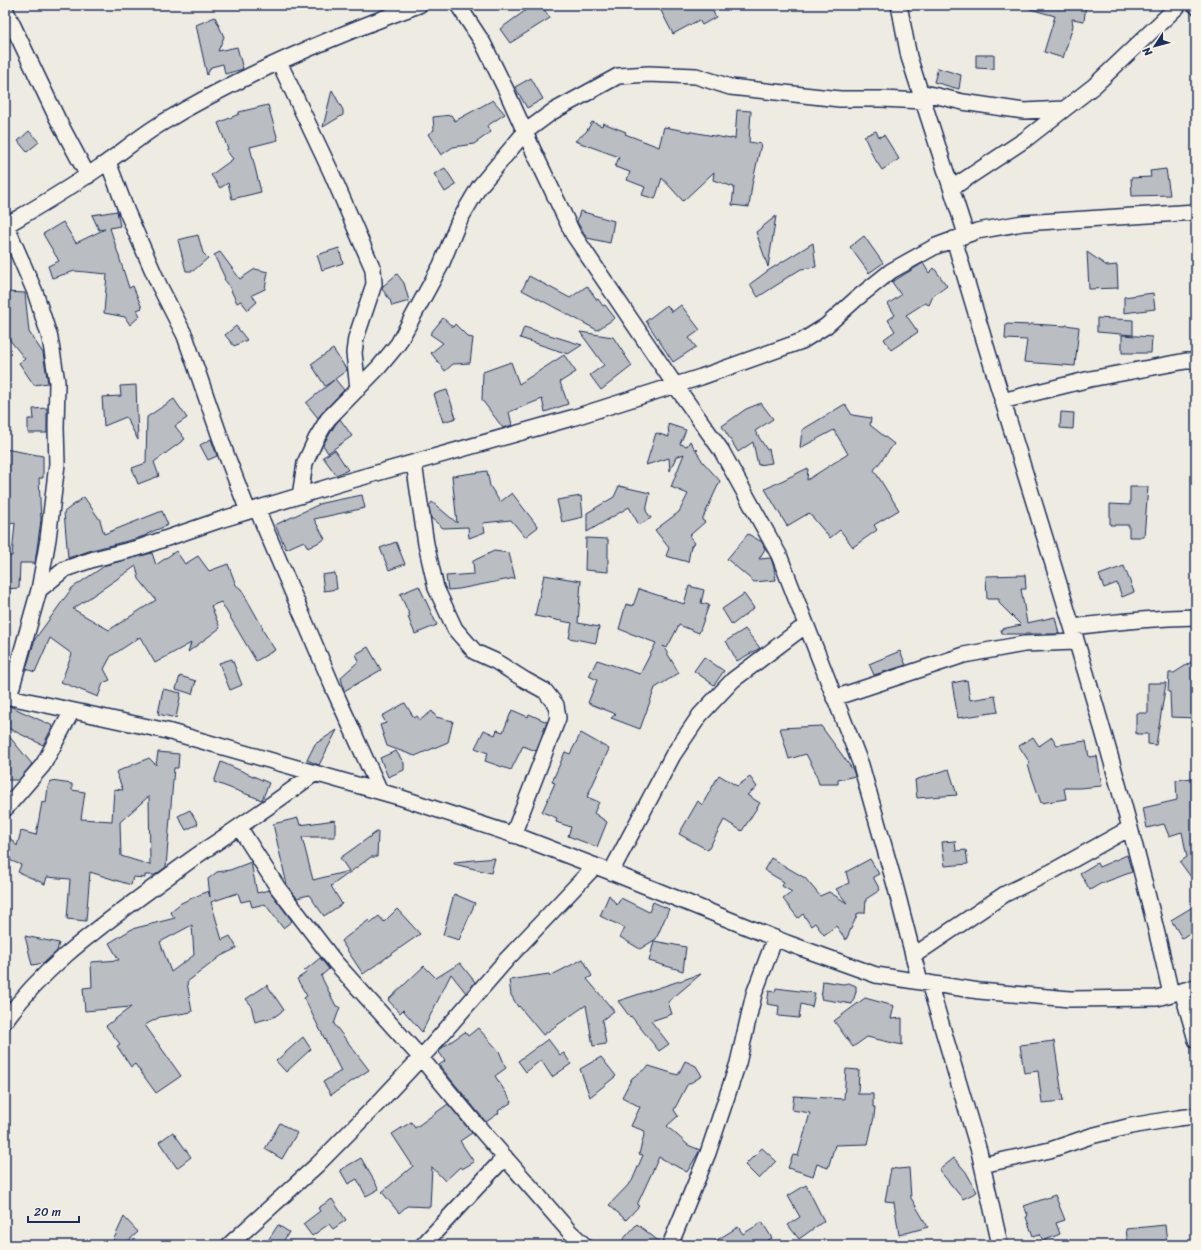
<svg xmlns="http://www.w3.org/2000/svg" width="1201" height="1250" viewBox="0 0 1201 1250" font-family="Sriracha,sans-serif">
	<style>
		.building { fill: #babdc2; stroke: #1b2f5e; fill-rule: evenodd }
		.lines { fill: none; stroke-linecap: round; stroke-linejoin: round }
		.street-casing { stroke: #1b2f5e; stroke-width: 18 }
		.street { stroke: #f7f3e8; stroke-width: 15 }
	</style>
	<rect width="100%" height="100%" fill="#eeebe2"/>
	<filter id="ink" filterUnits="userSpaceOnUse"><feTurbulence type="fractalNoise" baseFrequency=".025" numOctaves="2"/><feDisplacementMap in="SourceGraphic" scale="8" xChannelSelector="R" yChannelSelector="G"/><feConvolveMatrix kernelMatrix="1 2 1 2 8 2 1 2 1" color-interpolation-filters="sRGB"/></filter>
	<g filter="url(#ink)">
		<path class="building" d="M 533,5 L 541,5 L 550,18 L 510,43 L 500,29 Z
			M 658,5 L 726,5 L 713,12 L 716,17 L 702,25 L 699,20 L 673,34 Z
			M 1031,5 L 1086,5 L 1084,21 L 1072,19 L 1073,26 L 1063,58 L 1044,52 L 1055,16 L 1030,9 Z
			M 215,17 L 224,37 L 218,51 L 237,47 L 243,69 L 225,74 L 223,64 L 211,67 L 207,75 L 196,25 Z
			M 976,55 L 994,55 L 994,69 L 976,68 Z
			M 938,68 L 961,75 L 959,89 L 934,82 Z
			M 531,78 L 543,99 L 527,108 L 515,87 Z
			M 332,90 L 343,110 L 343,115 L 323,127 Z
			M 493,100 L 505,114 L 487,126 L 491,132 L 474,144 L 453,147 L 441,155 L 428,134 L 434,130 L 433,117 L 451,115 L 455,121 Z
			M 268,105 L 278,140 L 250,147 L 261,192 L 232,199 L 228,183 L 220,188 L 211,175 L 233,159 L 226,150 L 228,149 L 218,123 L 239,114 L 239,112 Z
			M 737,110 L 751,111 L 749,142 L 761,144 L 752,185 L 749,207 L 732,205 L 734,187 L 713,180 L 714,172 L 683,201 L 662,178 L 655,199 L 642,195 L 645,187 L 627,180 L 630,172 L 615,167 L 619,157 L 575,141 L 586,132 L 592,122 L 602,126 L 603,123 L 626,132 L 625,134 L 659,147 L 664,127 L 731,139 L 731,138 L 735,139 Z
			M 29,131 L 39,142 L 27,152 L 18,141 Z
			M 876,131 L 879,137 L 884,135 L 899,159 L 882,170 L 873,156 L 864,136 Z
			M 445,168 L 456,185 L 445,192 L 434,174 Z
			M 1166,169 L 1170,195 L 1132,196 L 1131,178 L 1151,177 L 1150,171 Z
			M 117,211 L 120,226 L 110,228 L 129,288 L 133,286 L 142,308 L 137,310 L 140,316 L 130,325 L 125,317 L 104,313 L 107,274 L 75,271 L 52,278 L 48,266 L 59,261 L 43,234 L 63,222 L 76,243 L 105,229 L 99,230 L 92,215 Z
			M 580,211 L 614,221 L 610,243 L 587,238 L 577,222 Z
			M 776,216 L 768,267 L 756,232 Z
			M 198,235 L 203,253 L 208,258 L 193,271 L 186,271 L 178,240 Z
			M 864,236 L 883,263 L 869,273 L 850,247 Z
			M 813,243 L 816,267 L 801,269 L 783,280 L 783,281 L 758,297 L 750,284 L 769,270 Z
			M 339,248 L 343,263 L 322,270 L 317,255 Z
			M 220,252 L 240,279 L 255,269 L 268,272 L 265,289 L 252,295 L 257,302 L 248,310 L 241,301 L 237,303 L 228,284 L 224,279 L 225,278 L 214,255 Z
			M 1087,252 L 1107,266 L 1117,265 L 1118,288 L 1089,289 Z
			M 923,263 L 929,273 L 934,268 L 947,286 L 933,296 L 929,305 L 925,303 L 906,315 L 918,332 L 891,350 L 884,339 L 895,331 L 888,320 L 895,315 L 888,304 L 901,295 L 892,282 Z
			M 397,274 L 404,283 L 409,301 L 392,306 L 390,300 L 382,289 L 383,286 Z
			M 529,276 L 570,298 L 587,286 L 597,300 L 598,299 L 603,306 L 605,305 L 615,318 L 597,330 L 522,290 Z
			M 5,292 L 25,293 L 29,332 L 43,353 L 48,383 L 34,385 L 19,363 L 25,359 L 5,334 Z
			M 1153,293 L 1155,309 L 1124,313 L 1124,297 Z
			M 667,305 L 672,312 L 681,305 L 700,330 L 689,338 L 696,347 L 673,362 L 646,321 Z
			M 443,318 L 453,327 L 455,324 L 468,337 L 473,338 L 470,363 L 453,364 L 445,371 L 431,353 L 443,343 L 430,334 Z
			M 1097,318 L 1133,320 L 1133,335 L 1097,332 Z
			M 1006,324 L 1031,325 L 1031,324 L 1066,326 L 1066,325 L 1079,327 L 1075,366 L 1024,362 L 1027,340 L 1005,339 Z
			M 236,326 L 247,340 L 234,346 L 225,335 Z
			M 524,327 L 582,345 L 568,354 L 520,338 Z
			M 580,332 L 613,337 L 632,366 L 601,390 L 590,375 L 604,365 Z
			M 1122,335 L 1152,337 L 1151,353 L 1122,353 Z
			M 333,349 L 347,370 L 335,379 L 344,390 L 322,413 L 318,418 L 306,403 L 334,380 L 325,386 L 311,364 Z
			M 564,355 L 576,372 L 560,382 L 568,404 L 545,412 L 542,399 L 509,412 L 512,425 L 503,428 L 482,400 L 483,372 L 511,362 L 519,384 Z
			M 136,385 L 138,440 L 126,417 L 104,426 L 102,397 L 121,396 L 120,386 Z
			M 447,390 L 456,418 L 443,422 L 434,394 Z
			M 174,399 L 187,418 L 175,426 L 185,439 L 154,462 L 159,476 L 138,484 L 132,468 L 146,463 L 147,417 Z
			M 761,403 L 773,419 L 755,431 L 767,450 L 769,449 L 772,463 L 758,465 L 753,442 L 738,452 L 722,426 L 746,409 Z
			M 845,404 L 852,415 L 871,418 L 870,425 L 894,444 L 874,470 L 899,510 L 874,525 L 877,530 L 853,547 L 840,530 L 830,538 L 809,513 L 787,526 L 765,489 L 808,468 L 807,480 L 848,454 L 834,430 L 800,448 L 802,430 Z
			M 47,408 L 47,433 L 28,433 L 28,419 L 34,419 L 33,409 Z
			M 1061,412 L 1074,413 L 1073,429 L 1060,428 Z
			M 340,419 L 352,436 L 328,453 L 323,445 L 335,425 Z
			M 668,424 L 686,430 L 680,444 L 687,446 L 690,441 L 695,449 L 698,450 L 696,451 L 703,462 L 720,481 L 702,520 L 705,522 L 689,536 L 695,543 L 691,546 L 688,562 L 666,556 L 669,548 L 655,530 L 679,512 L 688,494 L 671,487 L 684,454 L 676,457 L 670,471 L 669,458 L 646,465 L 656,433 L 669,437 Z
			M 211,439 L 217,456 L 208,460 L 200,445 Z
			M 5,449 L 43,456 L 43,478 L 39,478 L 41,520 L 35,563 L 20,563 L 19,588 L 5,589 L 5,556 L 12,556 L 15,523 L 5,525 Z
			M 335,450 L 348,470 L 336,475 L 323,457 Z
			M 487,471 L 490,486 L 500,502 L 512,493 L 538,527 L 525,537 L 511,520 L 483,523 L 485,532 L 469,538 L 468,527 L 443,528 L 431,518 L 429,506 L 432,502 L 457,523 L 452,476 Z
			M 619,486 L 650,493 L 646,511 L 651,518 L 639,525 L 629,507 L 587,532 L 587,513 L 614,497 Z
			M 1130,487 L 1148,487 L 1144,537 L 1129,537 L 1129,525 L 1110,525 L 1110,504 L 1130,505 Z
			M 362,495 L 365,508 L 314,519 L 325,539 L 308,548 L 304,541 L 286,549 L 275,525 L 322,503 Z
			M 581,496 L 583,517 L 562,522 L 557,500 Z
			M 84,497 L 100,520 L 104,534 L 162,511 L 168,525 L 147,534 L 147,535 L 135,539 L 92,550 L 68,558 L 64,512 Z
			M 748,534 L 762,542 L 765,549 L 759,559 L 771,558 L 774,568 L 776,580 L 754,582 L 727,559 Z
			M 586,538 L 608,539 L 608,572 L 585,570 Z
			M 396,542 L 405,564 L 389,570 L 380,548 Z
			M 176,551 L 185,564 L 198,556 L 209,571 L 228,564 L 236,585 L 241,589 L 263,628 L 262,629 L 275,650 L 256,661 L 221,602 L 211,606 L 220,628 L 188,652 L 191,643 L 155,663 L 140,637 L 111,656 L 104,669 L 110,680 L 103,683 L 98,697 L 61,682 L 72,654 L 50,638 L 35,672 L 26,669 L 35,639 L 72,588 L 106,565 L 152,553 L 156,565 ZM 136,566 L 139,579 L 156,600 L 109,630 L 73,609 Z
			M 494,551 L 509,553 L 515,578 L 459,589 L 448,590 L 446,576 L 474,574 L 473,561 Z
			M 1124,566 L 1134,592 L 1122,597 L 1117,583 L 1104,588 L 1099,575 Z
			M 335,573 L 337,589 L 324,591 L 322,575 Z
			M 544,575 L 581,581 L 578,623 L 599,627 L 596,643 L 569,638 L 572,623 L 535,616 Z
			M 1025,575 L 1026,589 L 1021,589 L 1027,623 L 1055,617 L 1059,634 L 1002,634 L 1001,629 L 1021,625 L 999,603 L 999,599 L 987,599 L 986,576 Z
			M 419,586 L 437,625 L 415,634 L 408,617 L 410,616 L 400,594 Z
			M 689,586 L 704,590 L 701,603 L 709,605 L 699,633 L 679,625 L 667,648 L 663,646 L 679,673 L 655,688 L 640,729 L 611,718 L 616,714 L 588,703 L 597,680 L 589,676 L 597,660 L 640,674 L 656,643 L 619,629 L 626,604 L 633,606 L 639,589 L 684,604 Z
			M 744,594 L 754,608 L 732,625 L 722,609 Z
			M 745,629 L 760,648 L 737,661 L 726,641 Z
			M 368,647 L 381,670 L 344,691 L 341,677 L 359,661 L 356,654 Z
			M 900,651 L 906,665 L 874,675 L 869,664 Z
			M 704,657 L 724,671 L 714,685 L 694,671 Z
			M 232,659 L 242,685 L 230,690 L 219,663 Z
			M 1196,659 L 1196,718 L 1171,717 L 1170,692 L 1168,692 L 1169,673 L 1174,673 Z
			M 180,676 L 196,681 L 192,694 L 176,689 Z
			M 967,680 L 970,700 L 995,696 L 998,712 L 958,718 L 952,683 Z
			M 1148,683 L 1166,683 L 1156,745 L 1148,744 L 1148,734 L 1136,734 L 1136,713 L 1148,713 Z
			M 163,689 L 181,693 L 176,718 L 158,714 Z
			M 405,703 L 414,718 L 417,716 L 420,720 L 432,711 L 436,717 L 453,721 L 448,742 L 415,756 L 387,746 L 380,725 L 386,723 L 382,716 Z
			M 5,705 L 12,707 L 53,726 L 43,745 L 8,728 L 9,721 L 5,719 Z
			M 512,710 L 528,717 L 529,714 L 547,722 L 536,751 L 523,746 L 511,770 L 485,761 L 488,753 L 475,748 L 484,730 L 495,735 L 497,730 L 503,732 Z
			M 821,726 L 853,770 L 855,776 L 838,780 L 838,784 L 819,784 L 815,771 L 806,754 L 789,759 L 780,728 Z
			M 337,730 L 319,765 L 307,760 L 315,744 Z
			M 581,733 L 609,749 L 587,797 L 599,802 L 594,813 L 607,822 L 597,847 L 568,836 L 571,827 L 556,822 L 557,818 L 542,812 L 555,783 L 552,782 L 565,752 L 570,754 Z
			M 8,735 L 32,764 L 19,780 L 5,780 Z
			M 1033,737 L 1039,746 L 1052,737 L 1057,745 L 1086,741 L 1089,757 L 1097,756 L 1102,786 L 1079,788 L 1064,788 L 1066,799 L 1041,803 L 1028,765 L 1030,763 L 1019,746 Z
			M 396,751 L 404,763 L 404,770 L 388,777 L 380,758 Z
			M 158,752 L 179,754 L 178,768 L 174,768 L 166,867 L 155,875 L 145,875 L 145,878 L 133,877 L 131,885 L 90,872 L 86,921 L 67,919 L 70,879 L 47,877 L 45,884 L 18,872 L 21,865 L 5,858 L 5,832 L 17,846 L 21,831 L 36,835 L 42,802 L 46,803 L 48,787 L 51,781 L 72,784 L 72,790 L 85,792 L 81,819 L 112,821 L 114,789 L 123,790 L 116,772 L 149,758 L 156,765 ZM 149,796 L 150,865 L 121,856 L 120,822 Z
			M 221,762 L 269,783 L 262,800 L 214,782 Z
			M 949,769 L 957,795 L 917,798 L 915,780 Z
			M 719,775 L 737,786 L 750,777 L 757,787 L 747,795 L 760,803 L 742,831 L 724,820 L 708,850 L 679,834 L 698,801 L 702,805 Z
			M 1192,778 L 1193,793 L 1195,793 L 1194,810 L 1196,810 L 1196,884 L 1180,862 L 1187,857 L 1182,832 L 1169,836 L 1164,824 L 1147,828 L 1143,808 L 1177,800 L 1176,780 Z
			M 190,810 L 198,824 L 186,830 L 178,816 Z
			M 298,818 L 300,825 L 335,820 L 335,837 L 302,837 L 313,880 L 349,871 L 340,858 L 378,831 L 377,857 L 371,857 L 331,886 L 342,904 L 324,916 L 309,895 L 297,898 L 287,885 L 273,824 Z
			M 955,841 L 956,851 L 966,850 L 968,864 L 945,866 L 942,842 Z
			M 1127,855 L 1132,872 L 1100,884 L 1090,890 L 1080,873 L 1097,863 L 1099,867 Z
			M 495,858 L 491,873 L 454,864 L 454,862 Z
			M 771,858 L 805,878 L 820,896 L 829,892 L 847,903 L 836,889 L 849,883 L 846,872 L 870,859 L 879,874 L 873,877 L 880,890 L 866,899 L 865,913 L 858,913 L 846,940 L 836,926 L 824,935 L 815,923 L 811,926 L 803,914 L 798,918 L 783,899 L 792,892 L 782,886 L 784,882 L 764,870 Z
			M 251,862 L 257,893 L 269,890 L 292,921 L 283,928 L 265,904 L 252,907 L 250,900 L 241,902 L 238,893 L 211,902 L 222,940 L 230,936 L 237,948 L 221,956 L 187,982 L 192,1012 L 160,1017 L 145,1025 L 181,1076 L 156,1093 L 135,1064 L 131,1067 L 117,1046 L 120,1044 L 106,1026 L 131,1007 L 85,1011 L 83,988 L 92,987 L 91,962 L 119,960 L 109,943 L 132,929 L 175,918 L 170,912 L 181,903 L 208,891 L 210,897 L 208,879 L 217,872 L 230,870 ZM 192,925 L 194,955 L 171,972 L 160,942 Z
			M 454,894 L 475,903 L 459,940 L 443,935 Z
			M 609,895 L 617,905 L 621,898 L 649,912 L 653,902 L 669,909 L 656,939 L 640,949 L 620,937 L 625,928 L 600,916 Z
			M 1196,905 L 1196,929 L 1182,938 L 1171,920 Z
			M 397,909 L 420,934 L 363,974 L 341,941 L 369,920 L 370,923 L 379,916 L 384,922 Z
			M 25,936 L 59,943 L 57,951 L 44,963 L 32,965 Z
			M 654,941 L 686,947 L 683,971 L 649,961 Z
			M 320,958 L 329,969 L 321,976 L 336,1006 L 340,1007 L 334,1024 L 369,1070 L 331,1095 L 323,1082 L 341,1071 L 304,998 L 307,996 L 297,979 L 306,973 L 304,971 Z
			M 583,959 L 592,976 L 587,979 L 614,1011 L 602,1020 L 606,1044 L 593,1046 L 586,1005 L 543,1035 L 519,1006 L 518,1007 L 511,995 L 509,980 L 549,974 L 550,976 Z
			M 460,963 L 475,982 L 466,993 L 451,974 L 422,1032 L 403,1010 L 400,1013 L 388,1000 L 424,966 L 436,978 Z
			M 701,974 L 668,1002 L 672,1014 L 651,1021 L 669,1044 L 659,1051 L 631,1016 L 630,1017 L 618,1001 Z
			M 823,981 L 843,984 L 849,983 L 856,986 L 856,992 L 852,1004 L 821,999 Z
			M 267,985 L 284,1010 L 274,1017 L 255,1022 L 251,1005 L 246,999 Z
			M 776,988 L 815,993 L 812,1007 L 801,1004 L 799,1018 L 778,1016 L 779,1006 L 767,1004 L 769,991 L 775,992 Z
			M 865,998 L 894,1006 L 891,1019 L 902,1018 L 902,1045 L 867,1037 L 853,1047 L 834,1021 Z
			M 478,1028 L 499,1051 L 506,1068 L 495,1076 L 512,1102 L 498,1111 L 499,1113 L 486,1122 L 439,1065 L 445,1061 L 439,1052 L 443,1047 L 465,1032 L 468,1036 Z
			M 303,1037 L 311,1049 L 286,1072 L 276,1061 Z
			M 548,1039 L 560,1055 L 564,1053 L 571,1064 L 552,1077 L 541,1060 L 526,1072 L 518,1061 Z
			M 1054,1041 L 1063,1101 L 1042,1103 L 1038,1071 L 1024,1073 L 1020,1045 Z
			M 601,1057 L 616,1076 L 590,1097 L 580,1069 Z
			M 685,1061 L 696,1066 L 702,1076 L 687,1085 L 674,1110 L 678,1116 L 667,1126 L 688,1145 L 700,1150 L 687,1172 L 659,1157 L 637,1205 L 639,1206 L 626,1220 L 609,1205 L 632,1181 L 643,1155 L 639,1154 L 645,1131 L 631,1126 L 640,1107 L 622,1097 L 632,1078 L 649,1066 L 678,1075 Z
			M 846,1069 L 859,1070 L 858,1094 L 873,1094 L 873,1107 L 875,1107 L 874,1117 L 868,1144 L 835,1145 L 828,1168 L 817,1164 L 813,1176 L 788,1168 L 793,1155 L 798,1156 L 810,1113 L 792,1110 L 794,1096 L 844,1099 Z
			M 448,1104 L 472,1133 L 460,1141 L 474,1162 L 462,1169 L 460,1167 L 445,1181 L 432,1167 L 430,1207 L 407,1206 L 399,1213 L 382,1192 L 413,1166 L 392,1134 L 411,1122 L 415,1128 Z
			M 280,1123 L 297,1133 L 282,1159 L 265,1149 Z
			M 173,1132 L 191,1157 L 177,1168 L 159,1142 Z
			M 762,1148 L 776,1161 L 759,1179 L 745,1165 Z
			M 361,1158 L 379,1189 L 366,1196 L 357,1179 L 348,1184 L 340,1170 Z
			M 954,1158 L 966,1172 L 977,1192 L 963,1199 L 939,1170 Z
			M 891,1168 L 898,1169 L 909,1168 L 911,1198 L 928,1227 L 899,1235 L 894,1202 L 885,1201 Z
			M 806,1185 L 824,1221 L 799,1239 L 788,1225 L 800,1217 L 788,1196 Z
			M 1055,1195 L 1065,1220 L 1056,1223 L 1060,1234 L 1043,1241 L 1040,1234 L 1033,1236 L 1026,1217 L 1028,1216 L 1024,1206 Z
			M 332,1199 L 346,1220 L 333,1229 L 329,1224 L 312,1236 L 303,1224 L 320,1211 L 318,1208 Z
			M 124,1217 L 138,1232 L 124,1245 L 111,1245 Z
			M 762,1222 L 772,1238 L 760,1245 L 709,1245 L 738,1227 L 743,1234 Z
			M 637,1224 L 661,1243 L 661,1245 L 618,1245 Z
			M 278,1225 L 289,1232 L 281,1245 L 265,1245 Z
			M 1165,1225 L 1167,1242 L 1128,1245 L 1126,1229 Z"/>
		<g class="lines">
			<defs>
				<path id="street" d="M 458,5 L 483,43 L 506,90 L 533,150 L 573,234 L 675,385 L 721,450 L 779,555 L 861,765 L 895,885 L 920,982
					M 899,5 L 909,57 L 966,234
					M 1196,5 L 1196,6
					M 5,9 L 57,118 L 88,176
					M 279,62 L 331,172 L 373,269 L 374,284 L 356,338 L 354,353 L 358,389
					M 920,92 L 963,102 L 1024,111 L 1064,109
					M 108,162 L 127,212 L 159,285 L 185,336 L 226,454 L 248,511
					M 952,188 L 1026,139 L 1094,86 L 1179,5
					M 6,225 L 35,292 L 50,338 L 57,382 L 56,428 L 57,464 L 48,539 L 39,590 L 9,697
					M 5,226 C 37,207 70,188 100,167 C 121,153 140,136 162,123 C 243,74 331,37 419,5
					M 954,239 C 1027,490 1114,738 1171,994
					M 1002,401 L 1090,379 L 1186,361 L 1196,361
					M 414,463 L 426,544 L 436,588 L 455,629 L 475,652 L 495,661 L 525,680 L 545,691 L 556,705 L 558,718 L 513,835
					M 300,496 L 305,463 L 316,439 L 328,419 L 379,367 L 398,344 L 441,265 L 459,221 L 479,187 L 525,132 L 552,112 L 618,76 L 649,74 L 696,76 L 730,87 L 840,99 L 881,99 L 924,101
					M 257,509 L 335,692 L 380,791
					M 39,590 L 65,569 L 94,559 L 138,548 L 223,519 L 345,482 L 575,417 L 701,377 L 802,341 L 826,326 L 856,299 L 891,271 L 936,246 L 977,231 L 1023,223 L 1196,212
					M 1072,627 C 1113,622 1154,618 1196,617
					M 5,696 L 167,731 L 399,797 L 520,837 L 611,872 L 787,943 L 876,975 L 979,991 L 1070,999 L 1157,998 L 1196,987
					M 834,698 L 964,655 L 1024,644 L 1076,642
					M 5,809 L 43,765 L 72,711
					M 239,827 L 278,888 L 335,962 L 421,1058 L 475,1123 L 569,1231 L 584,1245
					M 611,872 L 673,755 L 700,715 L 733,680 L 806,625
					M 913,956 L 1005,894 L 1051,872 L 1130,828
					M 929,983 L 979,1151 L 1000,1245
					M 1182,991 L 1196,1040
					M 5,1021 C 40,971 90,934 139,898 C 161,882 183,865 205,850 C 242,825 279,800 315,773
					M 982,1165 L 1050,1150 L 1091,1136 L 1131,1126 L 1178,1118 L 1196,1116
					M 229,1245 L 317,1165 L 383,1098 L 429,1049 L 507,959 L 595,866
					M 423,1245 L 505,1157
					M 670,1245 L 708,1153 L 738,1063 L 754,994 L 775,938"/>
			</defs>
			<use href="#street" class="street-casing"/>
			<use href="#street" class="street"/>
		</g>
	</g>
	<rect width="1201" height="1250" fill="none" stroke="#f7f3e8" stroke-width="20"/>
	<rect x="10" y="10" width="1181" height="1230" fill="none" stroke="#1b2f5e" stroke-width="1.5" filter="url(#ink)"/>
	<g transform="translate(1155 46) rotate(234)" stroke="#f7f3e8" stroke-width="3" paint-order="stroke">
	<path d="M0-3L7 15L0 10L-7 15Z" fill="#1b2f5e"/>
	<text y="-6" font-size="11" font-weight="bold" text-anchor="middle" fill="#1b2f5e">N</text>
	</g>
	<path d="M28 1216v6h51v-6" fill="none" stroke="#1b2f5e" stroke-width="2"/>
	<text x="34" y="1216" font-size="12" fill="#1b2f5e" stroke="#f7f3e8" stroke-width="3" paint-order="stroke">20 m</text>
</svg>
